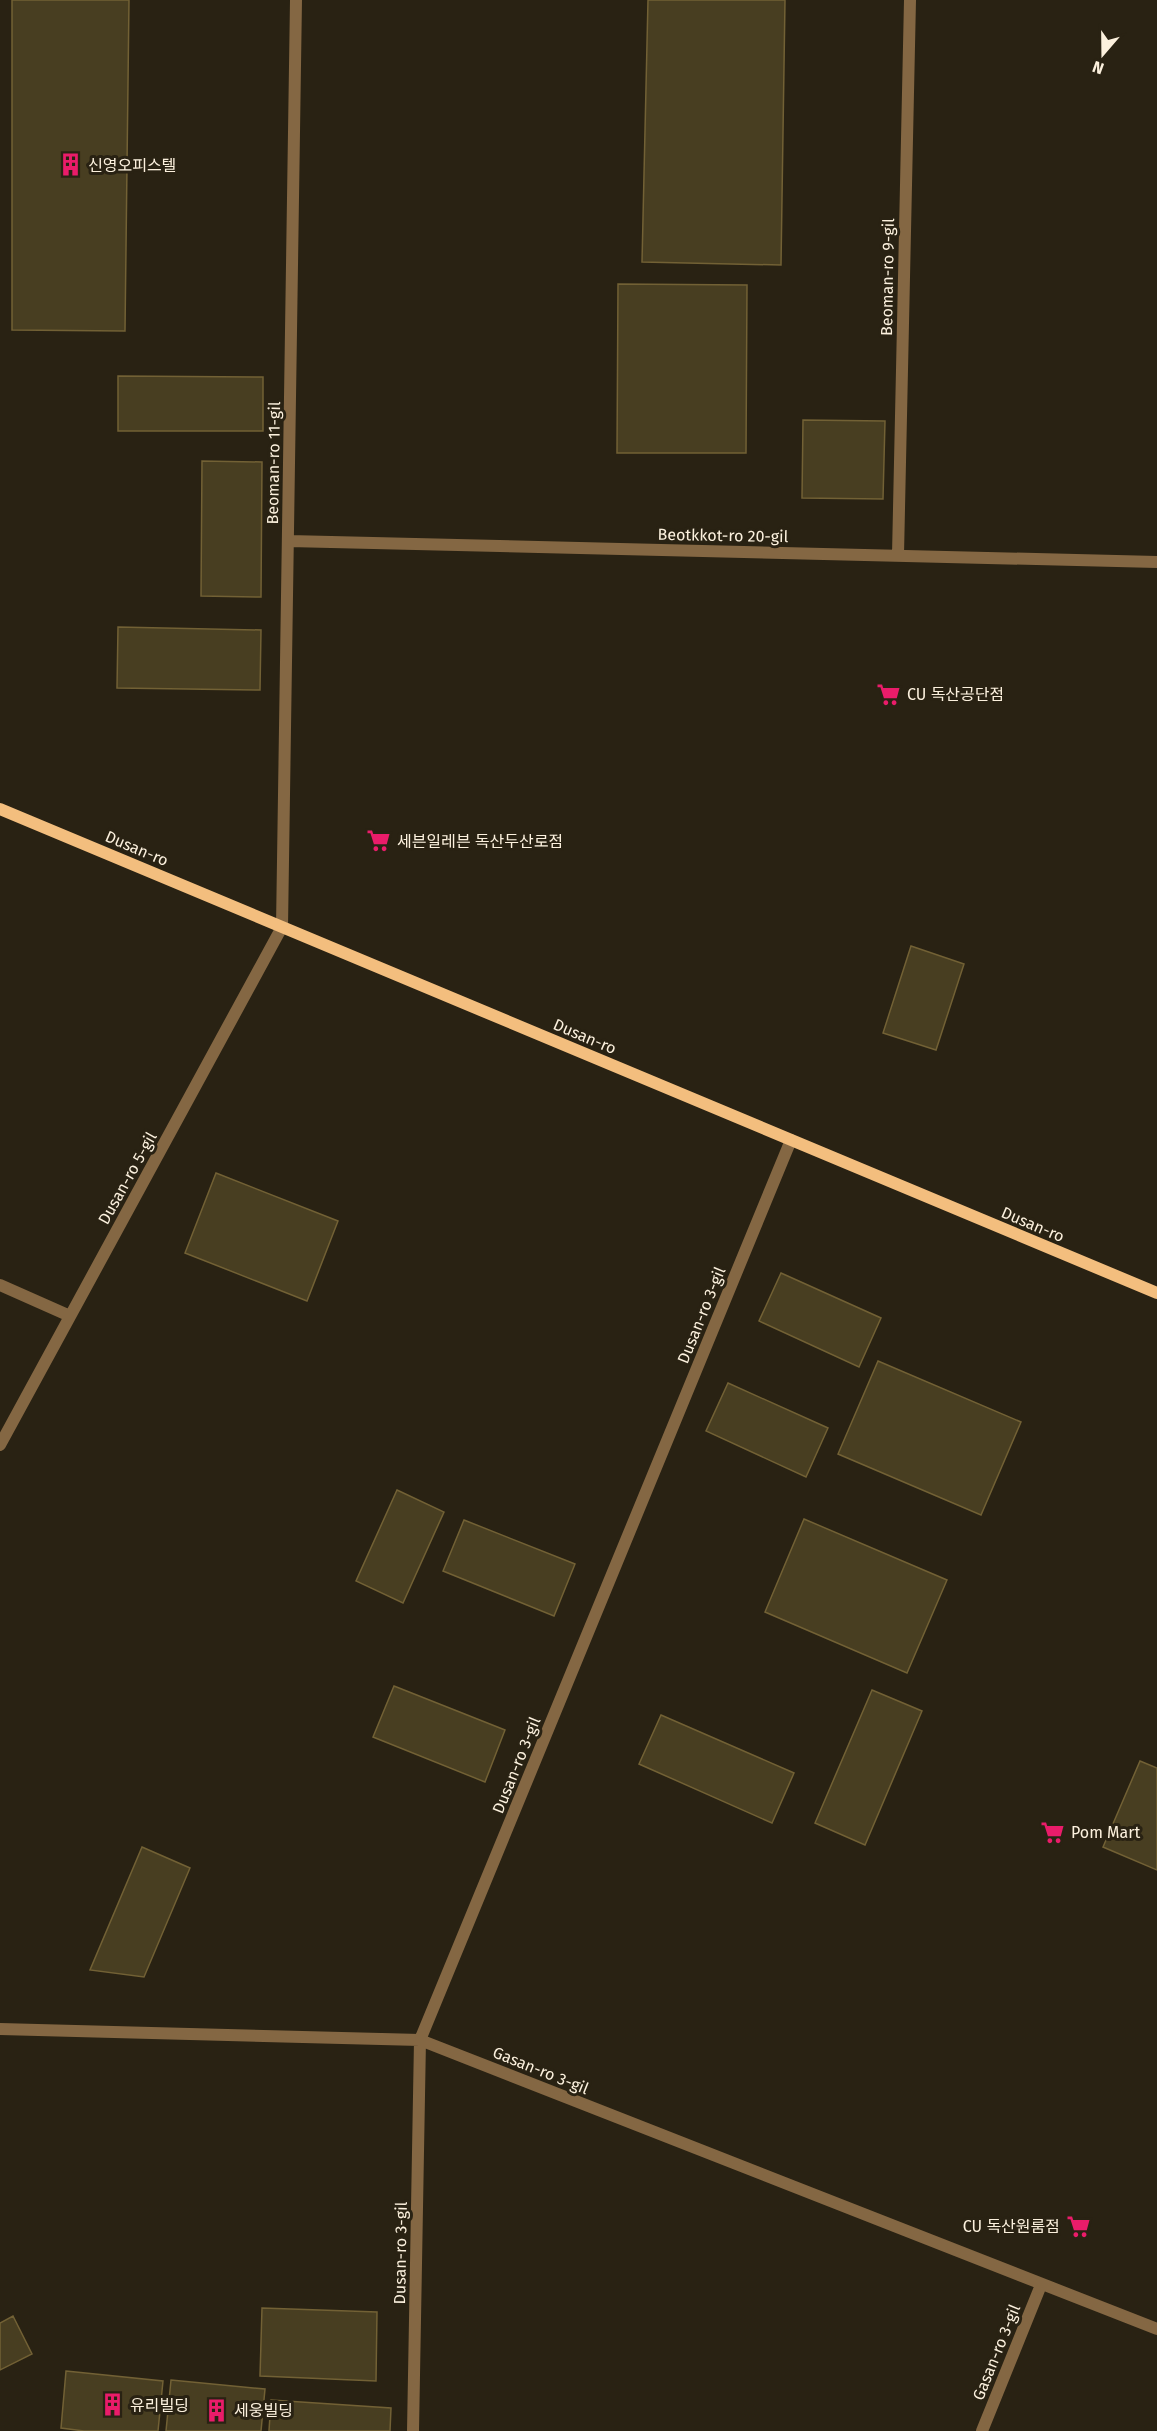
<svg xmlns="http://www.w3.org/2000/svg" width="1157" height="2431" viewBox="0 0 1157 2431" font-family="'Fira Sans','Noto Sans KR',sans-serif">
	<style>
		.building { fill: #483e21; stroke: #726135; stroke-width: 1.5 }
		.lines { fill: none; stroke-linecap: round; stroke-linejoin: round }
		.street { stroke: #846743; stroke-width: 12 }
		.secondary { stroke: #f3be7e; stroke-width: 12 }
		.labels { text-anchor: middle; stroke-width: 6; stroke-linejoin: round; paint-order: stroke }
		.poi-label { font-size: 16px; fill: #fcf1de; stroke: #292213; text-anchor: start }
		.street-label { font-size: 16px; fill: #fcf1de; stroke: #292213 }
	</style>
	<rect width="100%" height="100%" fill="#292213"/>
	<path class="building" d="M 12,0 L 129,0 L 125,331 L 12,330 Z
		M 648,0 L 785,0 L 781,265 L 642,262 Z
		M 618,284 L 747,285 L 746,453 L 617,453 Z
		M 118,376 L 263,377 L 263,431 L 118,431 Z
		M 803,420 L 885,421 L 883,499 L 802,498 Z
		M 202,461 L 262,462 L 261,597 L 201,596 Z
		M 118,627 L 261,630 L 260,690 L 117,688 Z
		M 911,946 L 964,964 L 936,1050 L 883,1033 Z
		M 216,1173 L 338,1221 L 307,1301 L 185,1253 Z
		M 781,1273 L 881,1318 L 859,1367 L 759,1321 Z
		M 878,1361 L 1021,1422 L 981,1515 L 838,1454 Z
		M 728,1383 L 828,1428 L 806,1477 L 706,1431 Z
		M 397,1490 L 444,1512 L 403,1603 L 356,1581 Z
		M 804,1519 L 947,1580 L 907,1673 L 765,1612 Z
		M 464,1520 L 575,1564 L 554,1616 L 443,1571 Z
		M 394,1686 L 505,1730 L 485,1782 L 373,1737 Z
		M 872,1690 L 922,1711 L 865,1845 L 815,1823 Z
		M 661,1715 L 794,1773 L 772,1823 L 639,1764 Z
		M 1140,1761 L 1157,1768 L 1157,1870 L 1103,1847 Z
		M 142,1847 L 190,1868 L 144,1977 L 90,1970 Z
		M 262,2308 L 377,2312 L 376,2381 L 260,2376 Z
		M 13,2316 L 32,2354 L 0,2370 L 0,2323 Z
		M 66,2371 L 163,2381 L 158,2431 L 84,2431 L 61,2428 Z
		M 171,2380 L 265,2389 L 261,2431 L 166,2431 Z
		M 271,2400 L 391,2408 L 390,2431 L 269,2431 Z"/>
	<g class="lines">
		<path class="street" d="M 289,541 L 1157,562
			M 898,555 L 910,0
			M 0,1285 L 70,1316
			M 0,1445 L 282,927 L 296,0
			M 0,2029 L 420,2040 L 1157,2329
			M 413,2431 L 420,2040 L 791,1140
			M 982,2431 L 1041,2285"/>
		<path class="secondary" d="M 0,809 L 1157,1293"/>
	</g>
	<defs>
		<symbol id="building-bare" viewBox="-9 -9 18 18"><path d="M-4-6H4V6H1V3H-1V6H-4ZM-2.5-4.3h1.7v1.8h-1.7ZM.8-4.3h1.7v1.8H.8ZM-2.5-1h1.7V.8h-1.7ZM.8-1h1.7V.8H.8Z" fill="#ea1c6a" stroke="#292213" stroke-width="2.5" paint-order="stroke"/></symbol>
		<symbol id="supermarket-bare" viewBox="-9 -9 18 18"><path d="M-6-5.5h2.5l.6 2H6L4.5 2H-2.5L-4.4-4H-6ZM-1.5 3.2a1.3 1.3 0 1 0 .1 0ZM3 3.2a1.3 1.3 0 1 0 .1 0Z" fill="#ea1c6a" stroke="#292213" stroke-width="2.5" paint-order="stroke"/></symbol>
	</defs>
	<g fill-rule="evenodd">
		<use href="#building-bare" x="54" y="148" width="33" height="33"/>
		<use href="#supermarket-bare" x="872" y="678" width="33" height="33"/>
		<use href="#supermarket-bare" x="362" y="824" width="33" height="33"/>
		<use href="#supermarket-bare" x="1036" y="1816" width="33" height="33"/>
		<use href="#supermarket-bare" x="1062" y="2210" width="33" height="33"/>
		<use href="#building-bare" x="96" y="2388" width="33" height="33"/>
		<use href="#building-bare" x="200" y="2394" width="33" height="33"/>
	</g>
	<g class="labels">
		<g class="poi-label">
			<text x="88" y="171">신영오피스텔</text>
			<text x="907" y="700">CU 독산공단점</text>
			<text x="397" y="847">세븐일레븐 독산두산로점</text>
			<text x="1071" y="1838">Pom Mart</text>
			<text x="1060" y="2232" text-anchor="end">CU 독산원룸점</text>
			<text x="130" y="2411">유리빌딩</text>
			<text x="234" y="2416">세웅빌딩</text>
		</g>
		<g class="street-label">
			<text transform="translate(887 277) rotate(-89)" y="6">Beoman-ro 9-gil</text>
			<text transform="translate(273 463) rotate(-89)" y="6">Beoman-ro 11-gil</text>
			<text transform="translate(723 535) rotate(1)" y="6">Beotkkot-ro 20-gil</text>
			<text transform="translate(137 848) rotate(23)" y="6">Dusan-ro</text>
			<text transform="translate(585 1036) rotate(23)" y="6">Dusan-ro</text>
			<text transform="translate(127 1178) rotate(-61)" y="6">Dusan-ro 5-gil</text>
			<text transform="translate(1033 1224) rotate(23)" y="6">Dusan-ro</text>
			<text transform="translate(701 1315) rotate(-68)" y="6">Dusan-ro 3-gil</text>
			<text transform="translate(516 1765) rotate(-68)" y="6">Dusan-ro 3-gil</text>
			<text transform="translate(541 2070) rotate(22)" y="6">Gasan-ro 3-gil</text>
			<text transform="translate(400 2253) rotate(-89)" y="6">Dusan-ro 3-gil</text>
			<text transform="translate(996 2352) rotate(-68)" y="6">Gasan-ro 3-gil</text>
		</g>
	</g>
	<g transform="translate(1103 54) rotate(200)" stroke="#292213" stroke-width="4.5" paint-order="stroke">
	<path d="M0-4.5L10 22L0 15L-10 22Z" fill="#fcf1de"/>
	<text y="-9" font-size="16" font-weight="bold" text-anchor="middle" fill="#fcf1de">N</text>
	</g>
</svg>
